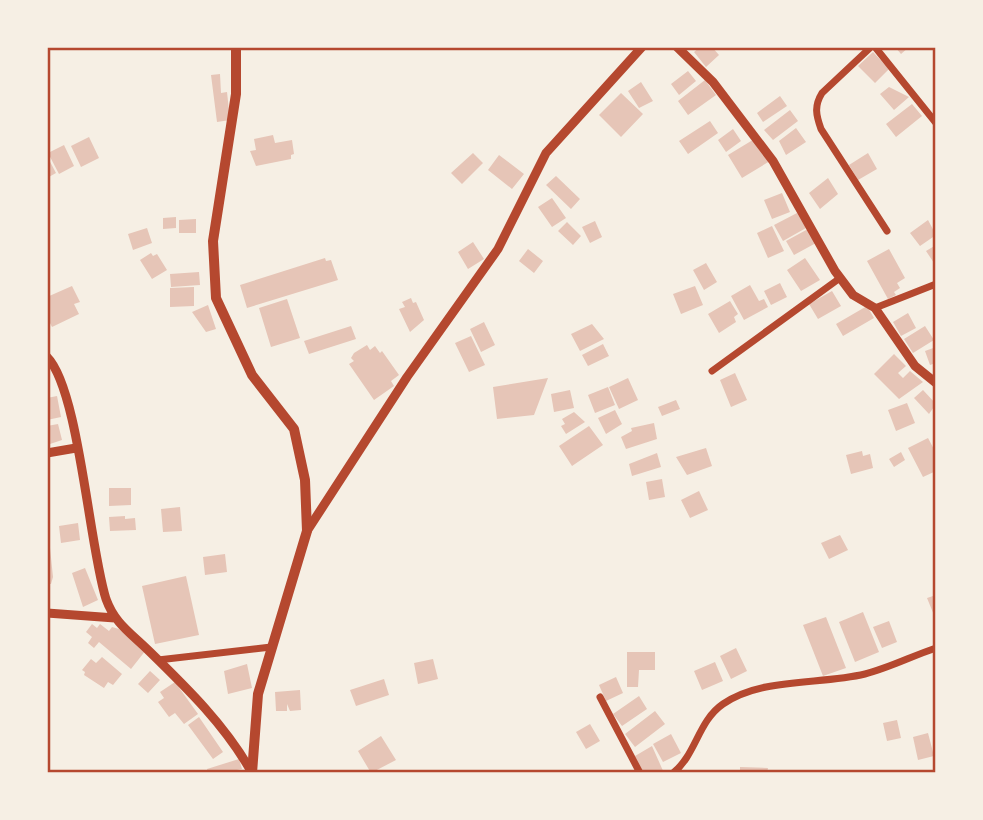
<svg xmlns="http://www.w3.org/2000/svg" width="983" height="820" viewBox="0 0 983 820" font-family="Georgia,serif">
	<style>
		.building { fill: #e6c5b7 }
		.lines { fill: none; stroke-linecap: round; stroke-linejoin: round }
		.minor { stroke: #b5482f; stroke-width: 7 }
		.tertiary { stroke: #b5482f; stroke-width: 9 }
		.secondary { stroke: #b5482f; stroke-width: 10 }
		.neatline { fill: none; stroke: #b5482f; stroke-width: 2.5 }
	</style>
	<rect width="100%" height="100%" fill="#f6efe4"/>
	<path class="building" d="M 700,47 L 712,47 L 719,55 L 706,67 L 694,52 Z
		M 895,47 L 909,47 L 901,54 Z
		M 873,52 L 889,69 L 875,83 L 858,66 Z
		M 688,71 L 696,81 L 679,95 L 671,84 Z
		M 220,74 L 221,93 L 227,92 L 230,120 L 217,122 L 211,75 Z
		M 705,80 L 716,95 L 688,115 L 678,101 Z
		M 641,82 L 653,101 L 639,108 L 628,91 Z
		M 889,87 L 909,97 L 894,110 L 880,94 Z
		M 621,93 L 643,114 L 621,137 L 599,115 Z
		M 780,96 L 787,106 L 763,122 L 757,113 Z
		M 912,104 L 922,116 L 896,137 L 886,124 Z
		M 790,110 L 798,121 L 773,140 L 764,130 Z
		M 710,121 L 718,133 L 688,154 L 679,141 Z
		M 796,128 L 806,142 L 786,155 L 779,141 Z
		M 733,129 L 741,141 L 726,152 L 718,140 Z
		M 273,135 L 275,143 L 292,140 L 294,154 L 291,155 L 291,159 L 256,166 L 250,151 L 256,150 L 254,139 Z
		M 89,137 L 99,158 L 81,167 L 71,146 Z
		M 756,138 L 770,161 L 742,178 L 728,155 Z
		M 64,145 L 74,166 L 59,174 L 48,153 Z
		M 473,153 L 483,163 L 462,184 L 451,173 Z
		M 868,153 L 877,169 L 858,180 L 849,165 Z
		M 499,155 L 524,174 L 512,189 L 488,170 Z
		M 47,156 L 56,173 L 47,178 Z
		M 556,176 L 580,199 L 571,209 L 546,185 Z
		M 828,178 L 838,194 L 820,209 L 809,193 Z
		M 782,193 L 790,212 L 772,219 L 764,200 Z
		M 552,198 L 566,218 L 552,227 L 538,207 Z
		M 797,213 L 806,228 L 783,241 L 774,225 Z
		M 176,217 L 176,228 L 163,229 L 163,218 Z
		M 196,219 L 196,233 L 179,233 L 179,220 Z
		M 928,220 L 936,235 L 920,246 L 910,233 Z
		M 595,221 L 602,237 L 590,243 L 582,227 Z
		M 567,222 L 581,236 L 573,245 L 558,231 Z
		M 772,226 L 784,251 L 768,258 L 757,233 Z
		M 147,228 L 152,243 L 133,250 L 128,234 Z
		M 808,229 L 816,243 L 794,255 L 786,241 Z
		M 473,242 L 484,259 L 468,269 L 458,252 Z
		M 936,245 L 936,266 L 926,251 Z
		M 528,249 L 543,261 L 534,273 L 519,261 Z
		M 889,249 L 905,278 L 897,283 L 900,288 L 894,292 L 896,295 L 888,299 L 867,261 Z
		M 151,253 L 153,256 L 157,254 L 167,270 L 152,279 L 140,260 Z
		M 325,258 L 326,261 L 331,260 L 338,280 L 247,308 L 240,285 Z
		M 805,258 L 820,280 L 801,291 L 787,270 Z
		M 706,263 L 717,282 L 704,290 L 693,270 Z
		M 199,272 L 200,285 L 171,287 L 170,274 Z
		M 780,283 L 787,297 L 771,305 L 764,291 Z
		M 750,285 L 759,301 L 764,299 L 768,307 L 744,320 L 731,296 Z
		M 72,286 L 80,302 L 74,304 L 79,314 L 52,327 L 47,317 L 47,297 Z
		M 695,286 L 703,305 L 681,314 L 673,294 Z
		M 194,287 L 194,306 L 170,307 L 170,288 Z
		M 832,291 L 841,306 L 818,319 L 809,304 Z
		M 411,298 L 413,303 L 416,302 L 424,320 L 410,332 L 399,309 L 405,307 L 402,302 Z
		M 287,299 L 300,338 L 271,347 L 259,308 Z
		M 730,301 L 738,314 L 734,317 L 736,322 L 719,333 L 708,314 Z
		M 208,305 L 216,329 L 206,332 L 192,312 Z
		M 867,306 L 874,318 L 843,336 L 836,324 Z
		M 908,313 L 916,328 L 901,336 L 893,322 Z
		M 484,322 L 495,345 L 481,352 L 470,329 Z
		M 592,324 L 604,339 L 580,351 L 571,334 Z
		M 351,326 L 356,339 L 309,354 L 304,341 Z
		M 925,326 L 934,340 L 913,353 L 904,339 Z
		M 471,336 L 485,365 L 469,372 L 455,343 Z
		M 603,344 L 609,356 L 588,366 L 582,355 Z
		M 367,345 L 370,350 L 375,346 L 380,353 L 382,351 L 399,375 L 391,381 L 394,386 L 374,400 L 349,364 L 354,361 L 351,358 L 354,353 Z
		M 936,347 L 936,363 L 930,365 L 925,351 Z
		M 894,354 L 906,366 L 898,373 L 903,378 L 910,371 L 923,382 L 899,399 L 874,374 Z
		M 735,373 L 747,400 L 731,407 L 720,380 Z
		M 548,378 L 534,415 L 497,419 L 493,387 Z
		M 628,378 L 638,400 L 619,409 L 609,387 Z
		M 608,387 L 615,405 L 595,413 L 588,395 Z
		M 570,390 L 574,408 L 554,412 L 551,394 Z
		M 923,390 L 936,404 L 929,414 L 914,398 Z
		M 57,396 L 61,417 L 47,420 L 47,398 Z
		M 676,400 L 680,409 L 662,416 L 658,407 Z
		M 907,403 L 915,423 L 896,431 L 888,410 Z
		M 615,410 L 622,424 L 606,434 L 598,418 Z
		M 574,412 L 585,422 L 566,434 L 561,426 L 565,424 L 562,419 Z
		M 654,423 L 657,439 L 626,449 L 621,437 L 632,431 L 631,428 Z
		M 58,424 L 62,440 L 47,445 L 47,426 Z
		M 589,426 L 603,445 L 572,466 L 559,446 Z
		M 928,438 L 936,453 L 936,471 L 923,477 L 908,448 Z
		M 706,448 L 712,466 L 687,475 L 676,457 Z
		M 862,451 L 863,456 L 870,454 L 873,468 L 851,474 L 846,455 Z
		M 901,452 L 905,460 L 894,467 L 889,459 Z
		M 657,453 L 661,467 L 632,476 L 629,464 Z
		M 662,479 L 665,497 L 649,500 L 646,482 Z
		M 109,488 L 131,488 L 131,505 L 109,506 Z
		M 699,491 L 708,510 L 690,518 L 681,500 Z
		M 180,507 L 182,531 L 163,532 L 161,509 Z
		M 125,516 L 125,519 L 135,518 L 136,530 L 110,531 L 109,517 Z
		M 78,523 L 80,540 L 61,543 L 59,526 Z
		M 840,535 L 848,550 L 829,559 L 821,543 Z
		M 47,548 L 50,548 L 53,577 L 51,584 L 47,584 Z
		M 225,554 L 227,572 L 205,575 L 203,557 Z
		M 85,568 L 98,600 L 83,607 L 72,573 Z
		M 186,576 L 199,635 L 155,644 L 142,586 Z
		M 936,595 L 936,620 L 927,598 Z
		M 863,612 L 879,652 L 855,662 L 839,622 Z
		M 826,617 L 846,668 L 823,676 L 803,625 Z
		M 889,621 L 897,642 L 882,648 L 873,627 Z
		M 92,624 L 97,628 L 100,624 L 109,631 L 112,627 L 119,629 L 146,650 L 131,669 L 99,642 L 94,648 L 88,643 L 92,637 L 86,632 Z
		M 736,648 L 747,671 L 731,679 L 720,656 Z
		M 627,652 L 655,652 L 655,670 L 639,670 L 638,687 L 627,687 Z
		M 102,657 L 122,674 L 113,685 L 108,682 L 104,688 L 84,675 L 85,672 L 82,670 L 91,659 L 96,663 Z
		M 433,659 L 438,679 L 418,684 L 414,663 Z
		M 715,662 L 723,681 L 702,690 L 694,671 Z
		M 247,664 L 252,688 L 228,694 L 224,671 Z
		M 150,671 L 160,680 L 148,693 L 138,684 Z
		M 616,677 L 623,693 L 606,701 L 599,685 Z
		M 384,679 L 389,695 L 356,706 L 350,690 Z
		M 175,682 L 198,714 L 184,724 L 175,713 L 169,717 L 158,702 L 164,698 L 160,692 Z
		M 300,690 L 301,710 L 290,711 L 287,704 L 287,711 L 276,711 L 275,692 Z
		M 639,696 L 647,709 L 622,726 L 613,714 Z
		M 655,711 L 665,724 L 635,747 L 625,734 Z
		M 199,717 L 223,752 L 213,759 L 188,725 Z
		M 897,720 L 901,738 L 887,741 L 883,723 Z
		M 590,724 L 600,741 L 586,749 L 576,732 Z
		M 928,733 L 934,756 L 918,760 L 913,737 Z
		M 671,734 L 681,753 L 663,762 L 653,744 Z
		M 381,736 L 396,760 L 371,773 L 358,751 Z
		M 652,746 L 664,773 L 643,773 L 635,756 Z
		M 239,759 L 242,769 L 237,770 L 238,773 L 208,773 L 207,769 Z
		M 740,767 L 768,768 L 767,773 L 740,773 Z"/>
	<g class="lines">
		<path class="minor" d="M 871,47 L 822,93 C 814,106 816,115 821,129 L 887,231
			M 875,47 L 936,123
			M 875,308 L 936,284
			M 712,371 L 840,278
			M 158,660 L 271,647
			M 600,697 L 640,773
			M 673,773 C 696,755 698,721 723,704 C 763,677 820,685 865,674 C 889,668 912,656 936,648"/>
		<path class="tertiary" d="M 677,47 L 713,82 L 773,161 L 835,271 L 853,295 L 875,308 L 915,366 L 936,383
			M 47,357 C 79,389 89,546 106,599 C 115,624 131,633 149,651 C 187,688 226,726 252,773
			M 47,453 L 76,448
			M 307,531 L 407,377 L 498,249 L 546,153 L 642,47
			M 47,613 L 115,618"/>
		<path class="secondary" d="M 236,47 L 236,94 L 213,241 L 216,298 L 252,375 L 294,429 L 305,480 L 307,531 L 258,694 L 252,773"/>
	</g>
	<rect width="983" height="820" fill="none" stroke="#f6efe4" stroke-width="98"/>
	<rect x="49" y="49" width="885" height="722" class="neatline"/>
</svg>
